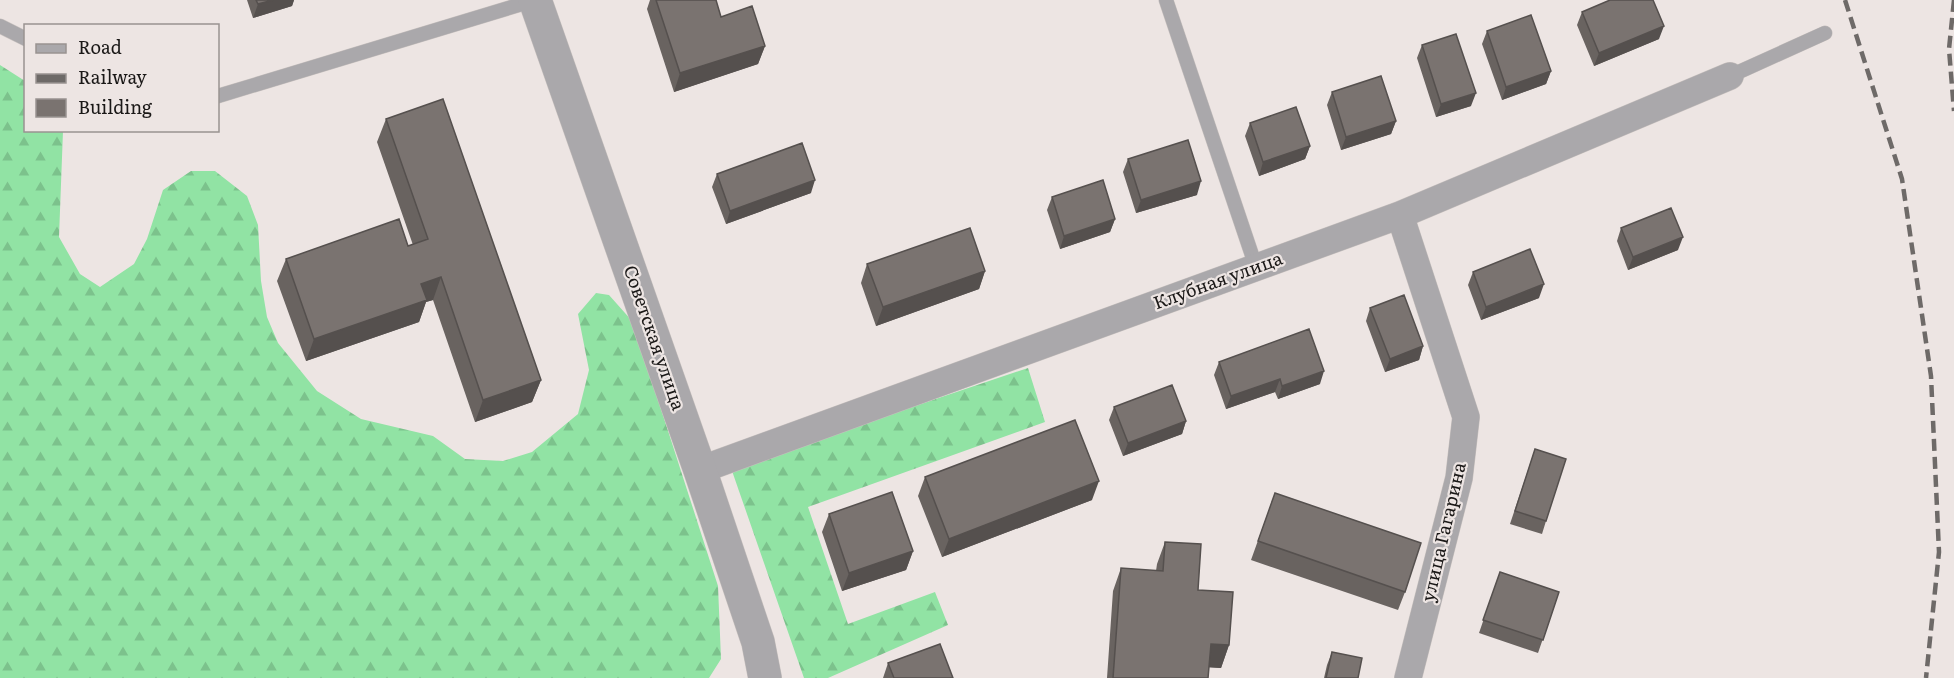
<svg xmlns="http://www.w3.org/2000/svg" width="1954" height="678" viewBox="0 0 1954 678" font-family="Literata,serif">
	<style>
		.forest { fill: url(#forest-firs) }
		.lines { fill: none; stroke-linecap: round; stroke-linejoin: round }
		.service-casing { stroke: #c7c0be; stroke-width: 15 }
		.minor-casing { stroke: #c7c0be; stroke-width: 28 }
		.tertiary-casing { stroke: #c7c0be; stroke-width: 34 }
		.service { stroke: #aaa8ab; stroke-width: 14 }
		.minor { stroke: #aaa8ab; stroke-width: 27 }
		.tertiary { stroke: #aaa8ab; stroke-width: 33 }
		.rail { stroke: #6e6a68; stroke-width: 4.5; stroke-dasharray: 12 6; stroke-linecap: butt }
		.wall { fill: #696360 }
		.shaded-wall { fill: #55504e }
		.building { fill: #7a7370; stroke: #55504e; stroke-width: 1.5 }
		.labels { text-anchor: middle; stroke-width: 4.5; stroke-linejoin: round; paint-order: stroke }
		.street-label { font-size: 18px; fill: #1a1817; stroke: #ede5e3 }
	</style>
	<defs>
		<pattern id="forest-firs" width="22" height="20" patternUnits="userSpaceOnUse" patternTransform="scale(1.5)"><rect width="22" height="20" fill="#91e3a4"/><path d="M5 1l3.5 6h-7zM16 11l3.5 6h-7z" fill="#7cc28c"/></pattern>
	</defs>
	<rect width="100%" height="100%" fill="#ede5e3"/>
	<path class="forest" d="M 0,65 L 25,81 L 26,130 L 63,131 L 59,237 L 80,274 L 100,287 L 134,264 L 147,239 L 163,190 L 191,171 L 215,171 L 247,196 L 258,225 L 261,281 L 267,317 L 278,343 L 317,391 L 361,419 L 433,436 L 465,459 L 503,461 L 532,452 L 578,414 L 589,370 L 578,314 L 596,293 L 609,295 L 633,322 L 718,586 L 721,659 L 709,678 L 0,678 Z
		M 1028,368 L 1045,422 L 808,507 L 848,624 L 935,592 L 948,625 L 828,678 L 804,678 L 731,468 Z"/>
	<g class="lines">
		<defs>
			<path id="service" d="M 1166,0 L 1256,267
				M 0,26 L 26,39
				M 1730,76 L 1825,33
				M 218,96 L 535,0"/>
			<path id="minor" d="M 1400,215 L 1466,417 L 1459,478 L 1408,678
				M 700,470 L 1400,215 L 1730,76"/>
			<path id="tertiary" d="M 535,0 L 700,470 L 758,642 L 765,678"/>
		</defs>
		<use href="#service" class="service-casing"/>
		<use href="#minor" class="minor-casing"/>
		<use href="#tertiary" class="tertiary-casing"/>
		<use href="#service" class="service"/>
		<use href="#minor" class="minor"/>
		<use href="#tertiary" class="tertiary"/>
		<path class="rail" d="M 1845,0 L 1902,179 L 1931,376 L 1939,552 L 1926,678
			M 1954,0 L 1949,49 L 1954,111"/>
	</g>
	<path class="wall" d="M 247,0 L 294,0 L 292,6 L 253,18 Z
		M 650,0 L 716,0 L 721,17 L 765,46 L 758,64 L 674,92 L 647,9 Z
		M 1582,12 L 1659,39 L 1594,66 L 1577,25 Z
		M 1487,31 L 1551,71 L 1546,84 L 1502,100 L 1482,44 Z
		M 1422,45 L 1471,106 L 1436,117 L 1417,58 Z
		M 1332,92 L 1396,121 L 1391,134 L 1341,150 L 1327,105 Z
		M 386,119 L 541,380 L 532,402 L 475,422 L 433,300 L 426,302 L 419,322 L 306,361 L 277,281 L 286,259 L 408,246 L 413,245 L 377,142 Z
		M 1250,123 L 1310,146 L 1305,159 L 1259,176 L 1245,136 Z
		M 1128,159 L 1197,195 L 1136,213 L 1123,172 Z
		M 717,174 L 811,193 L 726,224 L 712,187 Z
		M 1052,197 L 1115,219 L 1110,232 L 1060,249 L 1047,210 Z
		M 1621,228 L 1678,250 L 1628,270 L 1617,241 Z
		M 867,264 L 985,271 L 979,289 L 876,326 L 861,283 Z
		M 1473,272 L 1539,298 L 1481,320 L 1468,285 Z
		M 1370,308 L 1423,346 L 1419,360 L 1385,372 L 1366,321 Z
		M 1219,362 L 1320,384 L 1278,399 L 1275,392 L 1226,409 L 1214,375 Z
		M 1114,407 L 1186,421 L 1182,434 L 1123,456 L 1109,420 Z
		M 1535,449 L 1546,521 L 1542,534 L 1510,524 Z
		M 925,477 L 1092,500 L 942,557 L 918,496 Z
		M 1275,493 L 1405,592 L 1398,610 L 1251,560 Z
		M 829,514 L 913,551 L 906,570 L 842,591 L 822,532 Z
		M 1165,542 L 1198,590 L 1229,645 L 1221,668 L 1209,667 L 1208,678 L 1107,678 L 1113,591 L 1121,568 L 1156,571 L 1157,564 Z
		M 1500,572 L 1559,592 L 1538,653 L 1479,633 Z
		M 1332,652 L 1358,678 L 1324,678 L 1327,665 Z
		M 888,663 L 953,678 L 883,678 Z"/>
	<path class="shaded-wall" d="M 273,0 L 294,0 L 292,6 L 253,18 L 258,4 Z
		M 1664,26 L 1659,39 L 1594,66 L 1599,53 Z
		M 765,46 L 758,64 L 674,92 L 680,73 Z
		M 1551,71 L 1546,84 L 1502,100 L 1506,87 Z
		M 1476,93 L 1471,106 L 1436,117 L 1441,104 Z
		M 1396,121 L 1391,134 L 1341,150 L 1346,137 Z
		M 1310,146 L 1305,159 L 1259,176 L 1263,162 Z
		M 815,180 L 811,193 L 726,224 L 730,211 Z
		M 1201,181 L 1197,195 L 1136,213 L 1141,200 Z
		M 1115,219 L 1110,232 L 1060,249 L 1064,236 Z
		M 1683,237 L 1678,250 L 1628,270 L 1633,257 Z
		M 985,271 L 979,289 L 876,326 L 883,307 Z
		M 441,277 L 433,300 L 426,302 L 419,322 L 306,361 L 314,339 L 421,284 Z
		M 1544,284 L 1539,298 L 1481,320 L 1486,307 Z
		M 1423,346 L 1419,360 L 1385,372 L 1390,359 Z
		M 1324,371 L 1320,384 L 1278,399 L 1282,386 Z
		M 1280,379 L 1275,392 L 1226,409 L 1231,396 Z
		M 541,380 L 532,402 L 475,422 L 483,400 Z
		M 1186,421 L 1182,434 L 1123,456 L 1128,443 Z
		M 1099,481 L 1092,500 L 942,557 L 949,539 Z
		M 913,551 L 906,570 L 842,591 L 849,573 Z
		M 1211,644 L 1229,645 L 1221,668 L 1202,667 Z"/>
	<path class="building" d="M 256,0 L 273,0 L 258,4 Z
		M 656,0 L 716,0 L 721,17 L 752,6 L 765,46 L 680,73 Z
		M 1610,0 L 1653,0 L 1664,26 L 1599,53 L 1582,12 Z
		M 1531,15 L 1551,71 L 1506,87 L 1487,31 Z
		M 1456,34 L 1476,93 L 1441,104 L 1422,45 Z
		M 1381,76 L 1396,121 L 1346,137 L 1332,92 Z
		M 443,99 L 541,380 L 483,400 L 441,277 L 421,284 L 427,300 L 314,339 L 286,259 L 399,219 L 408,246 L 428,239 L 386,119 Z
		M 1296,107 L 1310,146 L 1263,162 L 1250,123 Z
		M 1188,140 L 1201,181 L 1141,200 L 1128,159 Z
		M 802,143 L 815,180 L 730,211 L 717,174 Z
		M 1103,180 L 1115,219 L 1064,236 L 1052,197 Z
		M 1671,208 L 1683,237 L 1633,257 L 1621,228 Z
		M 970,228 L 985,271 L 883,307 L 867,264 Z
		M 1530,249 L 1544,284 L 1486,307 L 1473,272 Z
		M 1404,295 L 1423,346 L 1390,359 L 1370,308 Z
		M 1309,329 L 1324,371 L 1282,386 L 1280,379 L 1231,396 L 1219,362 Z
		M 1172,385 L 1186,421 L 1128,443 L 1114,407 Z
		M 1075,420 L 1099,481 L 949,539 L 925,477 Z
		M 1535,449 L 1566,459 L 1546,521 L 1515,511 Z
		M 892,492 L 913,551 L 849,573 L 829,514 Z
		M 1275,493 L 1421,543 L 1405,592 L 1258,541 Z
		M 1165,542 L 1201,544 L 1198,590 L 1233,592 L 1229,645 L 1211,644 L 1208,678 L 1113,678 L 1121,568 L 1163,571 Z
		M 1500,572 L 1559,592 L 1543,640 L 1483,620 Z
		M 940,644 L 953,678 L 894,678 L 888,663 Z
		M 1332,652 L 1362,658 L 1358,678 L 1326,678 Z"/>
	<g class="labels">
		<g class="street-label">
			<text transform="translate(1218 281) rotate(-20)" y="6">Клубная улица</text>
			<text transform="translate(654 338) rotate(71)" y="6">Советская улица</text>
			<text transform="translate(1444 532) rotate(-77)" y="6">улица Гагарина</text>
		</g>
	</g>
	<rect x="24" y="24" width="195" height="108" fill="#ede5e3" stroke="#999391" stroke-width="1.5"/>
	<rect x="36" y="44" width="30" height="9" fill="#aaa8ab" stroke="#999391" stroke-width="1.5"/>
	<text x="78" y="54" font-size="18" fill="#1a1817">Road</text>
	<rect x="36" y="74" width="30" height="9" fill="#6e6a68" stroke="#999391" stroke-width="1.5"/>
	<text x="78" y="84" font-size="18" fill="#1a1817">Railway</text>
	<rect x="36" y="99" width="30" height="18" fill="#7a7370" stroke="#999391" stroke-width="1.5"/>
	<text x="78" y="114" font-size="18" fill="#1a1817">Building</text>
</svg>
